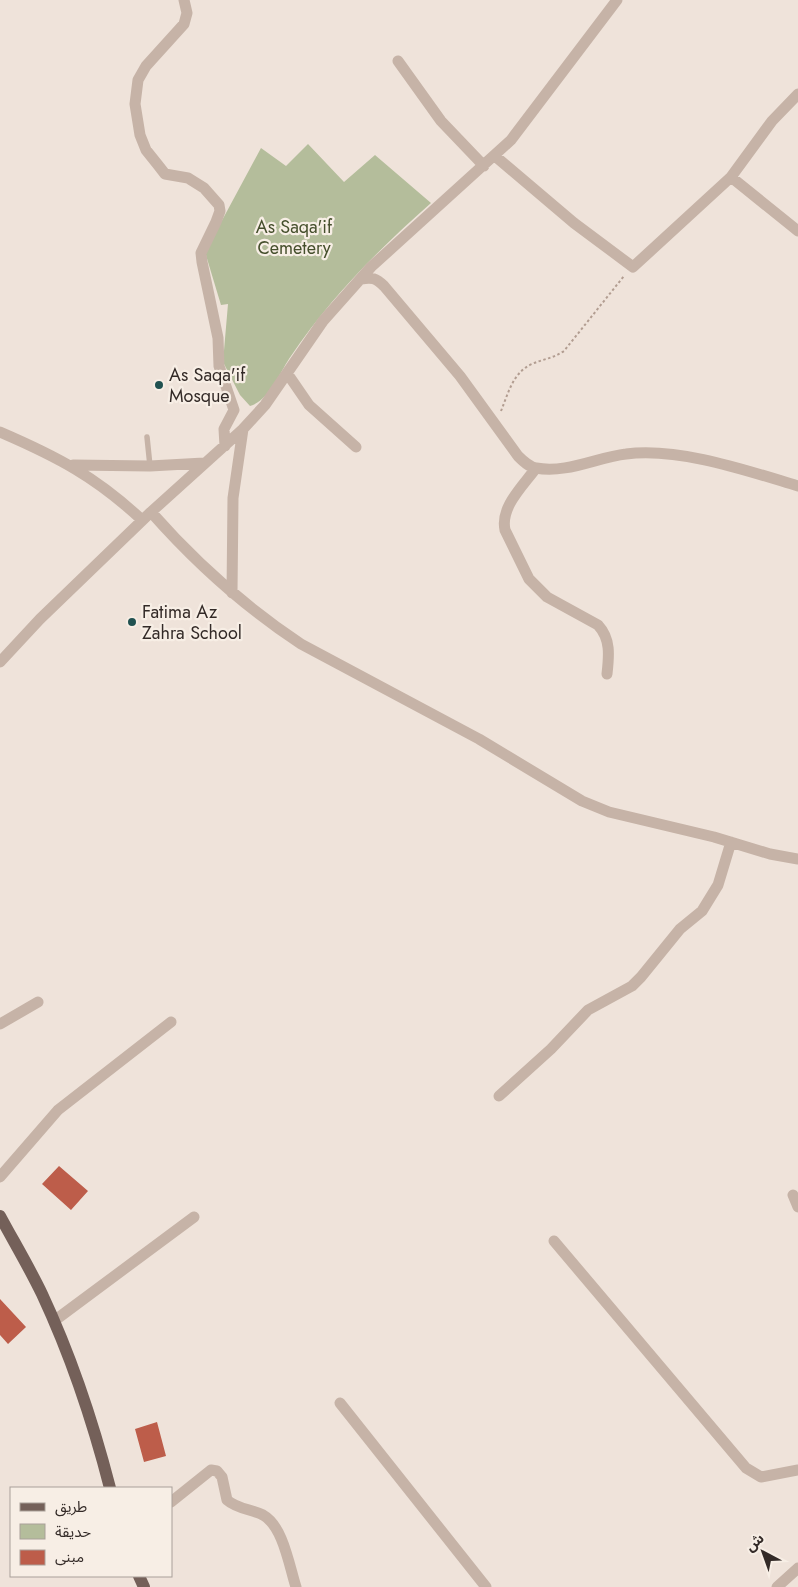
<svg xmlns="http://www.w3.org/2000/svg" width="798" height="1587" viewBox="0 0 798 1587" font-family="Jost,'Noto Sans Arabic',sans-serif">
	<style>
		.green { fill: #b4bd9b }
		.building { fill: #bd5d4a }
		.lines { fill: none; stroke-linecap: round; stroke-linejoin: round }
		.path { stroke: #b29d91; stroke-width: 2; stroke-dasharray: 2.5 2.5; stroke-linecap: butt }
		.lane { stroke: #c6b3a7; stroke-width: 5.5 }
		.street { stroke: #c6b3a7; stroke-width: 11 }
		.primary { stroke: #746059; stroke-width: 12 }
		.poi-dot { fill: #205150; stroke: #f7eee5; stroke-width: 2 }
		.labels { text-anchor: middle; stroke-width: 4.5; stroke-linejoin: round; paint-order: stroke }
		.park-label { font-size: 18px; fill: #454f2c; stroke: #f7eee5 }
		.poi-label { font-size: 18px; fill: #332a27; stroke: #f7eee5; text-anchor: start }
	</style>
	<rect width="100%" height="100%" fill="#efe3da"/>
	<path class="green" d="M 308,144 L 344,182 L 375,155 L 431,203 C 379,249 330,298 291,356 C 281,370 269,401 250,406 L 240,395 L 223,362 L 228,304 L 221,305 L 205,252 L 261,148 L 286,166 Z"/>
	<path class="building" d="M 59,1166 L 88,1191 L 71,1210 L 42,1184 Z
		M 0,1299 L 26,1327 L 8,1344 L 0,1335 Z
		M 157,1422 L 166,1456 L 144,1462 L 135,1429 Z"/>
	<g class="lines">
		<path class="path" d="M 501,411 C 508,394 513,372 532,364 C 543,359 554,358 564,351 L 624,276"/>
		<path class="lane" d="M 147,437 L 150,466"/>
		<path class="street" d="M 184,0 L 187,13 L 184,24 L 146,66 L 138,80 L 135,104 L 140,135 L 146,150 L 158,165 L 165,174 L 188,178 L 204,188 L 219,205 L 220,211 L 216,222 L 201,253 L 202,262 L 218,338 L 219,366 L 234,410 L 224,429 L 225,446
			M 398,61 L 441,121 L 484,166
			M 495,156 L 574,223 L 633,267 L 731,177 L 772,121 L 798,94
			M 731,177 L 798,231
			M 361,279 C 372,277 376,278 384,286 L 460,376 L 518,456 C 523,461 529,467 536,468 C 566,474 598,457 626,454 C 679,447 748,471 798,486
			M 287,373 L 309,405 L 356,447
			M 0,432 C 58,457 96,477 142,520
			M 73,465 L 150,466 L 204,463
			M 536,468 C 523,486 500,507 505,530 L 529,579 L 547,597 L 598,625 C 611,639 609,656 607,674
			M 151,512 C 196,563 245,607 301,644 L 479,739 L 582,801 L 609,812 L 714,837 L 770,854 L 798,859
			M 232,593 L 233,498 L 243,429
			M 0,662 L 40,619 L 151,512 L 243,429 L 265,405 L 323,321 L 371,267 L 511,140 L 617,0
			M 0,1024 L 38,1002
			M 499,1096 L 551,1049 L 588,1010 L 632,986 L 641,977 L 680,929 L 702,911 L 718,885 L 731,842
			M 0,1177 L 58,1110 L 171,1022
			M 793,1195 L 798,1207
			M 554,1241 L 746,1468 L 761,1477 L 798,1470
			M 54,1321 L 194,1217
			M 340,1403 L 486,1587
			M 171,1502 L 211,1470 L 217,1471 L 222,1477 L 227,1500 C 237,1509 251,1509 263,1515 C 283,1526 289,1565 296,1587
			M 777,1587 L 798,1568"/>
		<path class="primary" d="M 0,1216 C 14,1242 29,1267 42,1294 C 71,1356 93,1422 110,1488
			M 139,1576 L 144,1587"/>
	</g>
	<g class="poi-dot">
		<circle cx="159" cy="385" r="5"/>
		<circle cx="132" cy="622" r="5"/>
	</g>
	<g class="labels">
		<g class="park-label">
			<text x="294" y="233">As Saqa'if<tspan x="294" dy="21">Cemetery</tspan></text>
		</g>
		<g class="poi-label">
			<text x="169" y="381">As Saqa'if<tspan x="169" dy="21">Mosque</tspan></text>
			<text x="142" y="618">Fatima Az<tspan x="142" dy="21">Zahra School</tspan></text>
		</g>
	</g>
	<rect x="10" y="1487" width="162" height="90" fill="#f7eee5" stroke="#a9a099"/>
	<rect x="20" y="1503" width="25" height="8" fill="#746059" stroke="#a9a099"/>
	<text x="55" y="1512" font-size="15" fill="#332a27">طريق</text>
	<rect x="20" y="1524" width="25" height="15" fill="#b4bd9b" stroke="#a9a099"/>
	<text x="55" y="1537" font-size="15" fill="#332a27">حديقة</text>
	<rect x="20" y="1550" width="25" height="15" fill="#bd5d4a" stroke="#a9a099"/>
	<text x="55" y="1562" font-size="15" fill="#332a27">مبنى</text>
	<g transform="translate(763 1552) rotate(319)" stroke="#f7eee5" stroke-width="4" paint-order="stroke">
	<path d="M0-4L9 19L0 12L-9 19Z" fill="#332a27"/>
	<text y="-8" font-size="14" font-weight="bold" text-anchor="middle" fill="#332a27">ش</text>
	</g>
</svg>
